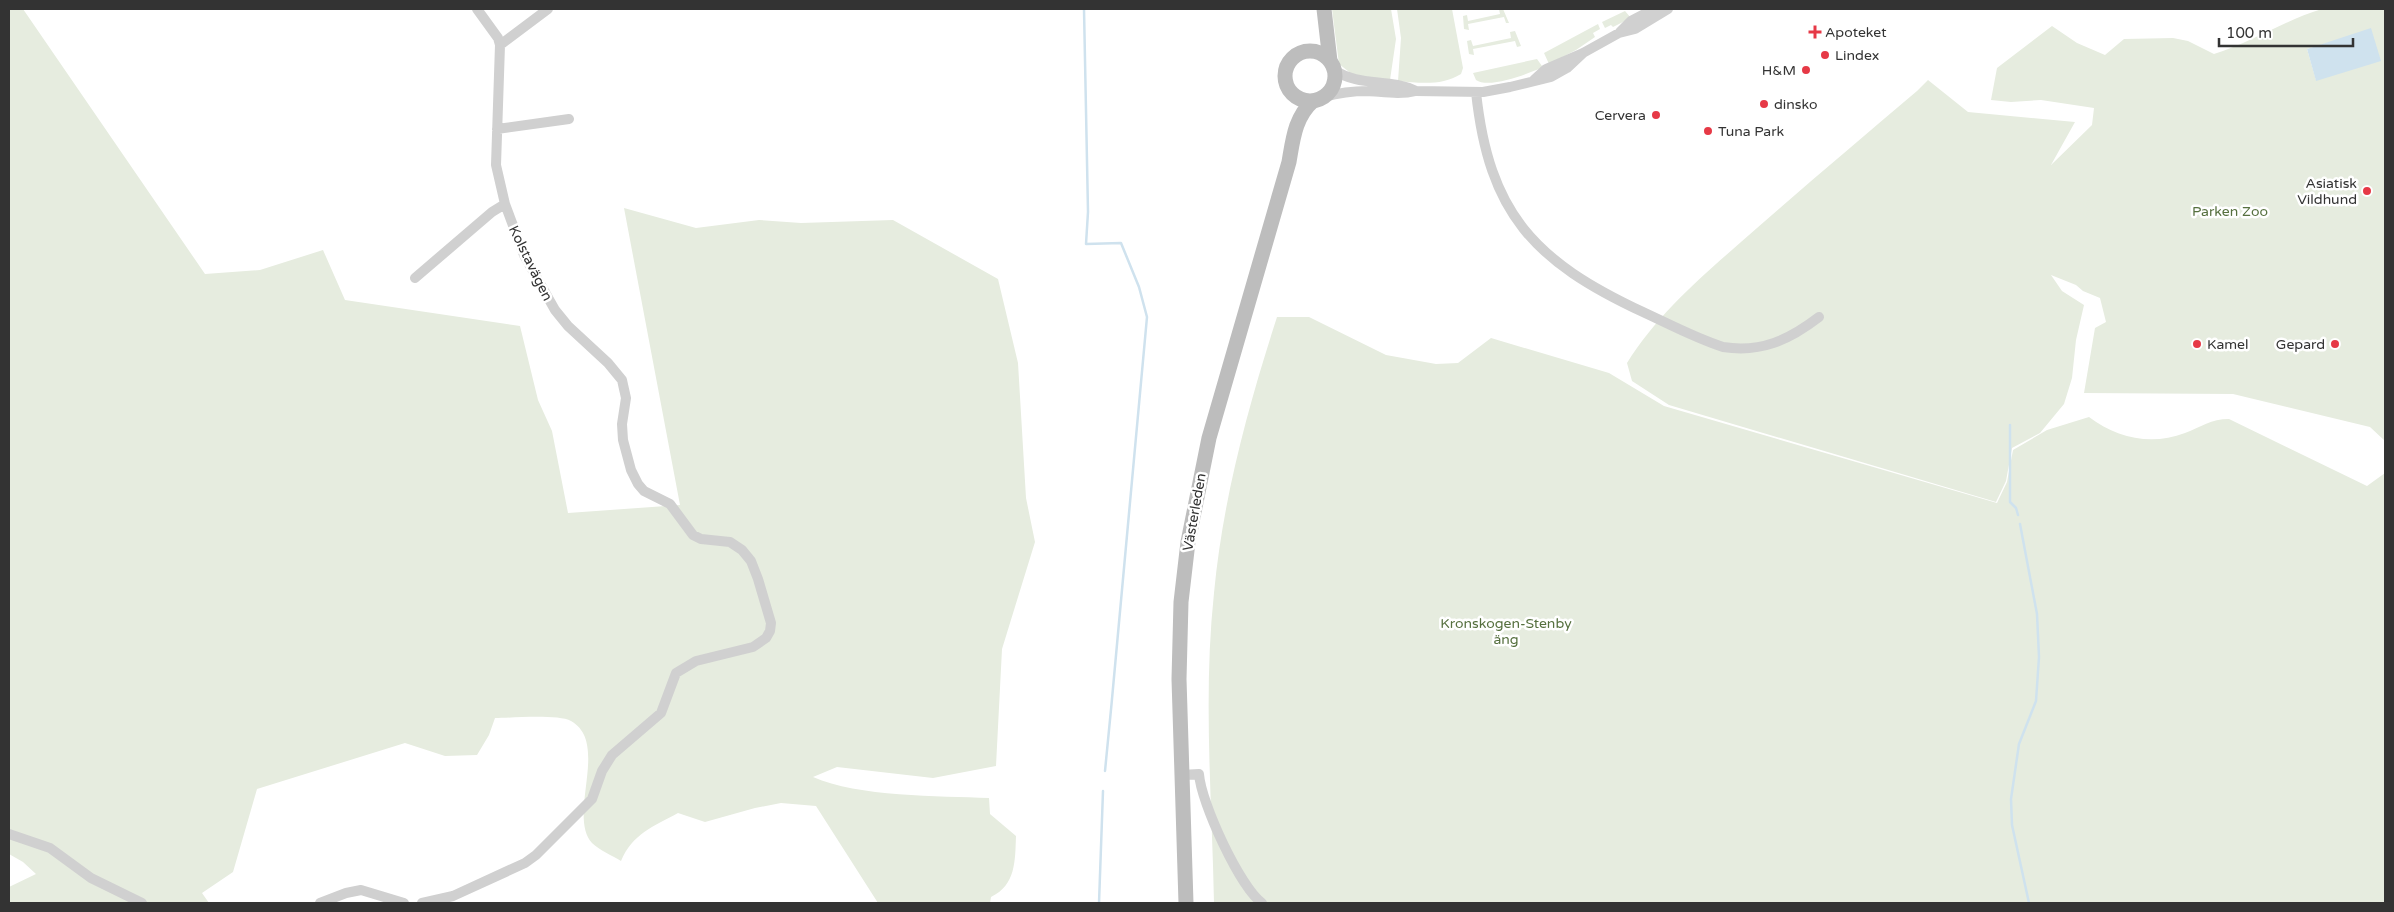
<svg xmlns="http://www.w3.org/2000/svg" width="2394" height="912" viewBox="0 0 2394 912" font-family="'Varela Round',sans-serif">
	<style>
		.green { fill: #e6ecdf; fill-rule: evenodd }
		.water { fill: #cfe2ee }
		.lines { fill: none; stroke-linecap: round; stroke-linejoin: round }
		.stream { stroke: #cfe2ee; stroke-width: 2.5 }
		.street { stroke: #d0d0d0; stroke-width: 10 }
		.secondary { stroke: #bdbdbd; stroke-width: 15 }
		.poi-dot { fill: #e63946; stroke: #fff; stroke-width: 2 }
		.labels { text-anchor: middle; stroke-width: 5; stroke-linejoin: round; paint-order: stroke }
		.poi-label { font-size: 14px; fill: #333; stroke: #fff; text-anchor: start }
		.park-label { font-size: 14px; fill: #56703f; stroke: #fff }
		.street-label { font-size: 14px; fill: #333; stroke: #fff }
	</style>
	<rect width="100%" height="100%" fill="#fff"/>
	<path class="green" d="M 9,9 L 23,9 L 205,274 L 260,270 L 323,250 L 345,300 L 520,326 L 538,400 L 552,431 L 568,513 L 680,505 L 624,208 L 696,228 L 759,220 L 801,223 L 893,220 L 998,279 L 1018,363 L 1026,498 L 1035,542 L 1002,649 L 996,766 L 933,778 L 837,767 L 813,777 C 858,797 939,796 989,798 L 990,814 L 1016,836 C 1015,861 1016,885 991,897 L 990,903 L 878,903 L 816,806 L 781,803 L 755,808 L 705,822 L 678,813 C 654,826 632,834 621,861 C 613,856 599,850 592,843 C 567,815 610,743 571,721 C 558,714 511,718 495,718 L 489,735 L 477,755 L 445,756 L 405,743 L 257,789 L 233,872 L 202,893 L 209,903 L 9,903 L 9,887 L 36,874 L 23,862 L 9,854 Z
		M 1332,9 L 1391,9 L 1396,39 L 1390,80 L 1353,75 L 1339,64 Z
		M 1397,9 L 1452,9 L 1463,68 L 1461,74 C 1442,86 1420,83 1398,81 L 1401,38 Z
		M 1499,9 L 1503,9 L 1509,23 L 1506,23 L 1504,17 L 1468,24 L 1469,30 L 1464,29 L 1463,16 L 1467,15 L 1468,21 L 1500,14 Z
		M 2322,9 L 2385,9 L 2385,441 L 2370,427 L 2233,394 L 2084,393 L 2095,328 L 2106,322 L 2100,298 L 2083,291 L 2076,285 L 2051,275 L 2062,291 L 2084,305 L 2076,340 L 2072,378 L 2064,404 L 2040,433 L 2012,448 L 2006,481 L 1996,502 L 1669,405 L 1632,381 L 1627,363 C 1656,316 1700,278 1741,242 C 1799,191 1858,141 1917,91 L 1928,80 L 1968,112 L 2075,122 L 2051,165 L 2092,125 L 2094,108 L 2041,100 L 2011,102 L 1991,100 L 1997,68 L 2052,26 L 2077,43 L 2105,55 L 2124,39 L 2173,38 L 2188,41 L 2214,54 C 2252,42 2285,20 2322,9 ZM 2367,31 L 2316,80 L 2307,49 Z
		M 1625,11 L 1631,18 L 1613,27 L 1611,25 L 1605,28 L 1602,22 Z
		M 1598,24 L 1600,29 L 1593,33 L 1595,37 L 1576,50 L 1549,64 L 1544,53 Z
		M 1515,31 L 1521,46 L 1517,47 L 1515,41 L 1473,49 L 1474,55 L 1469,54 L 1467,41 L 1471,40 L 1473,46 L 1511,38 L 1510,32 Z
		M 1537,59 L 1542,66 L 1541,68 C 1527,74 1489,89 1476,80 L 1473,73 Z
		M 1277,317 L 1309,317 L 1386,355 L 1436,364 L 1458,363 L 1491,338 L 1609,373 L 1664,406 L 1997,503 L 2007,482 L 2013,450 L 2047,430 L 2089,417 C 2117,438 2151,446 2185,433 C 2201,427 2211,419 2229,419 L 2367,486 L 2385,473 L 2385,903 L 1214,903 C 1212,800 1203,696 1214,593 C 1223,498 1248,407 1277,317 Z"/>
	<path class="water" d="M 2371,28 L 2381,61 L 2316,81 L 2307,49 Z"/>
	<g class="lines">
		<path class="stream" d="M 1084,9 L 1088,212 L 1086,244 L 1121,243 L 1139,287 L 1147,317 C 1133,469 1120,620 1105,771
			M 2010,425 L 2010,502 L 2016,508 L 2018,515
			M 2020,524 L 2037,614 L 2039,657 L 2036,701 L 2019,744 L 2011,799 L 2012,825 L 2029,903
			M 1099,903 L 1103,791"/>
		<path class="street" d="M 1620,32 L 1631,21 L 1654,9
			M 500,45 L 548,9
			M 1334,70 C 1359,87 1390,78 1416,91
			M 1534,80 L 1546,69 L 1583,53 L 1619,33 L 1635,29 L 1668,9
			M 1476,92 C 1489,214 1534,261 1643,312 C 1669,324 1695,338 1723,347 C 1761,353 1789,340 1819,317
			M 1324,97 C 1338,93 1353,91 1368,91 C 1384,92 1400,95 1416,91 L 1483,92 L 1510,87 L 1551,77 L 1567,68 L 1583,53
			M 497,129 L 569,119
			M 415,278 L 492,212 L 505,204
			M 1181,775 L 1199,774 C 1201,803 1240,887 1262,903
			M 9,834 L 50,848 L 91,878 L 142,903
			M 320,903 L 346,893 L 361,890 L 404,903
			M 422,903 L 453,896 L 525,863 L 536,855 L 592,799 L 602,771 L 612,755 L 661,713 L 676,673 L 696,661 L 753,647 L 766,638 L 770,631 L 771,623 L 758,579 L 751,561 L 742,550 L 730,542 L 701,539 L 693,535 L 670,504 L 644,491 L 638,484 L 631,470 L 623,440 L 622,424 L 626,398 L 622,380 L 608,363 L 568,326 L 555,310 L 524,255 L 505,204 L 496,165 L 500,45 L 498,38 L 477,9"/>
		<path class="secondary" d="M 1324,9 L 1330,61
			M1285 76a25 25 0 1 1 50 0a25 25 0 1 1-50 0Z
			M 1186,903 L 1179,679 L 1181,602 L 1188,542 L 1209,438 L 1289,162 C 1293,139 1295,117 1313,101"/>
	</g>
	<g class="poi-dot">
		<path d="M1812.5 24.5h5v5h5v5h-5v5h-5v-5h-5v-5h5z"/>
		<circle cx="1825" cy="55" r="5"/>
		<circle cx="1806" cy="70" r="5"/>
		<circle cx="1764" cy="104" r="5"/>
		<circle cx="1656" cy="115" r="5"/>
		<circle cx="1708" cy="131" r="5"/>
		<circle cx="2367" cy="191" r="5"/>
		<circle cx="2197" cy="344" r="5"/>
		<circle cx="2335" cy="344" r="5"/>
	</g>
	<g class="labels">
		<g class="poi-label">
			<text x="1825" y="37">Apoteket</text>
			<text x="1835" y="60">Lindex</text>
			<text x="1796" y="75" text-anchor="end">H&amp;M</text>
			<text x="1774" y="109">dinsko</text>
			<text x="1646" y="120" text-anchor="end">Cervera</text>
			<text x="1718" y="136">Tuna Park</text>
			<text x="2357" y="188" text-anchor="end">Asiatisk<tspan x="2357" dy="16">Vildhund</tspan></text>
			<text x="2207" y="349">Kamel</text>
			<text x="2325" y="349" text-anchor="end">Gepard</text>
		</g>
		<g class="park-label">
			<text x="2230" y="216">Parken Zoo</text>
			<text x="1506" y="628">Kronskogen-Stenby<tspan x="1506" dy="16">äng</tspan></text>
		</g>
		<g class="street-label">
			<text transform="translate(531 263) rotate(64)" y="5">Kolstavägen</text>
			<text transform="translate(1194 512) rotate(-80)" y="5">Västerleden</text>
		</g>
	</g>
	<rect width="2394" height="912" fill="none" stroke="#333333" stroke-width="20"/>
	<path d="M2219 38v8h134v-8" fill="none" stroke="#333333" stroke-width="2.5"/>
	<text x="2226" y="38" font-size="15" fill="#333333" stroke="#ffffff" stroke-width="4" paint-order="stroke">100 m</text>
</svg>
